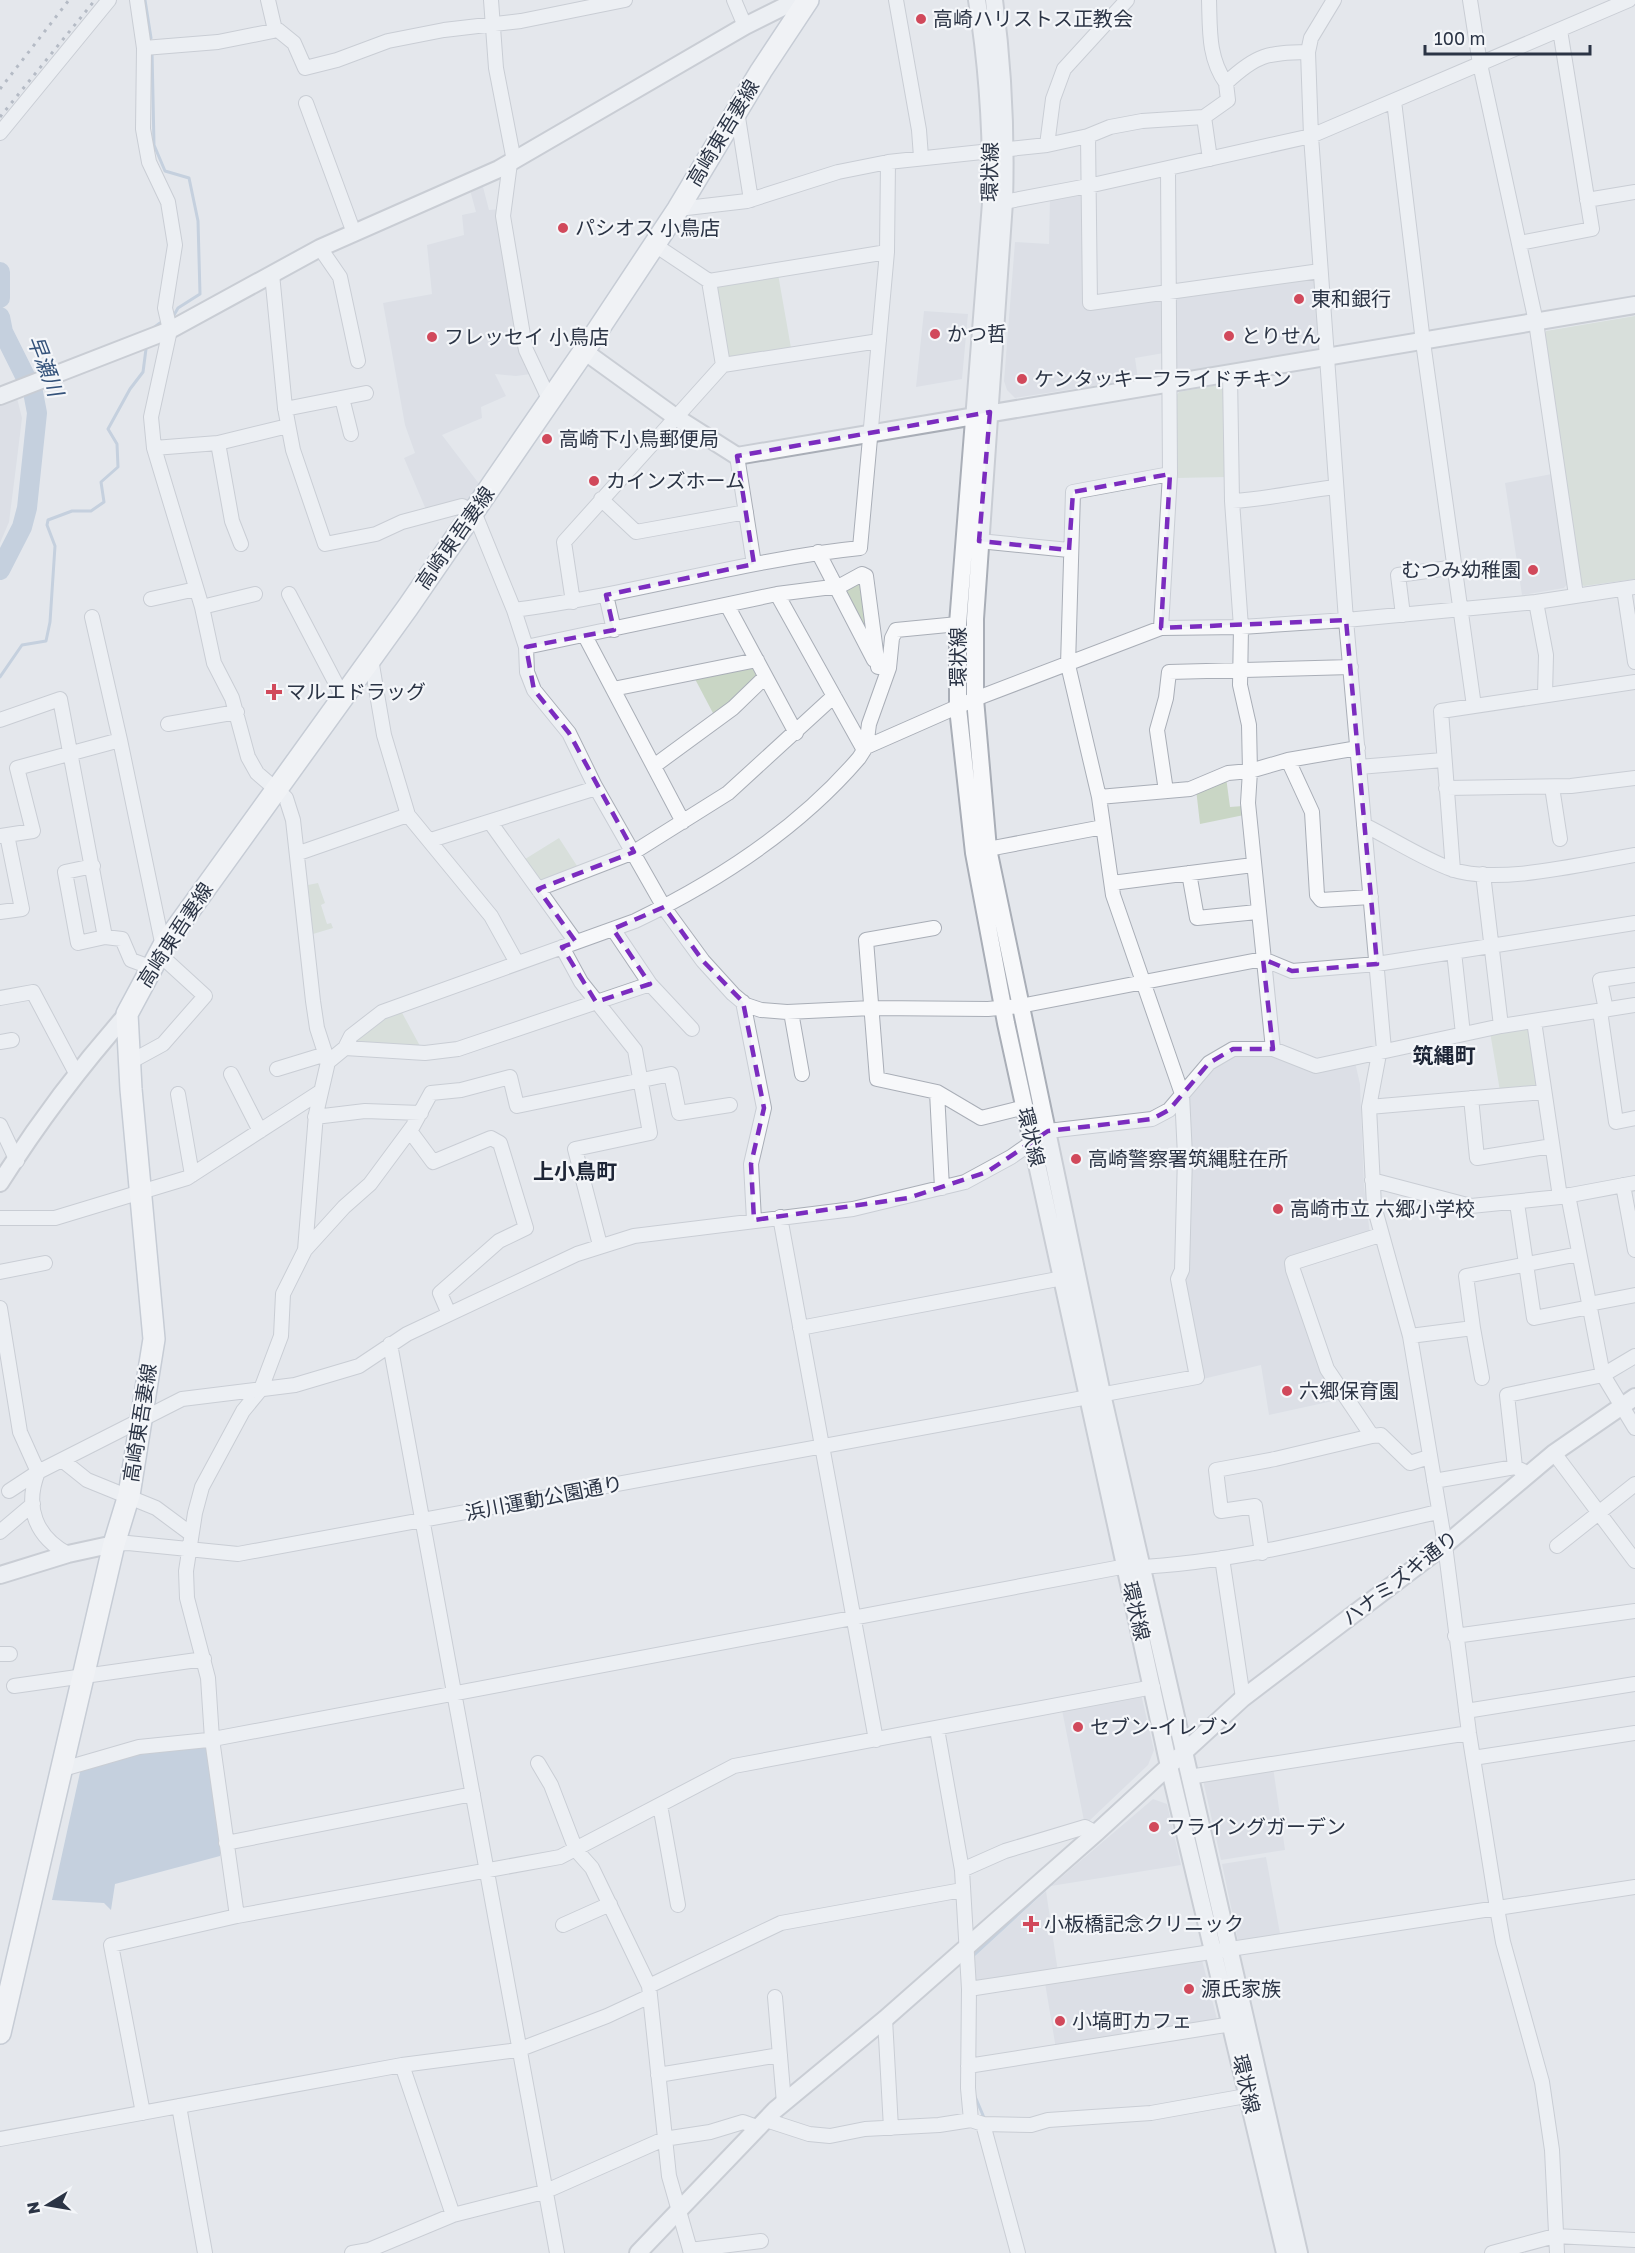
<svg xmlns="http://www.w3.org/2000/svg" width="1635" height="2253" viewBox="0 0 1635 2253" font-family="'Golos Text','Noto Sans JP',sans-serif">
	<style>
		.built { fill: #d2d6de }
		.green { fill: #c9d6c5 }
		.water { fill: #9fb4cc }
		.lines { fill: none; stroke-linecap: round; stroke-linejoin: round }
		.stream { stroke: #9fb4cc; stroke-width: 3 }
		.river { stroke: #9fb4cc; stroke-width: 20 }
		.minor-casing { stroke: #a9aeb7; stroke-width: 16 }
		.tertiary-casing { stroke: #a9aeb7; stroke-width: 20 }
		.primary-casing { stroke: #a3abb8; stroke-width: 24 }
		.minor { stroke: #f7f8fa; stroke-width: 14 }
		.tertiary { stroke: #f7f8fa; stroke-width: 16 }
		.primary { stroke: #fff; stroke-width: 21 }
		.rail { stroke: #7d8696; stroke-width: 3; stroke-dasharray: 3 6; stroke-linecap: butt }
		.marked { fill: none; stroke: #7b2cbf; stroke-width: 4.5; stroke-dasharray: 12 8; stroke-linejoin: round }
		.poi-dot { fill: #d1495b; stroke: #f4f6f9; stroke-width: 2 }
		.labels { text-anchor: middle; stroke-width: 4.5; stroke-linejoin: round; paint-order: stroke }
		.poi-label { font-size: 20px; fill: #2b3445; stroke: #f4f6f9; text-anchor: start }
		.street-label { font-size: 20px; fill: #2b3445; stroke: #f4f6f9 }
		.water-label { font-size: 21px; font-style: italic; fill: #34527a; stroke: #f4f6f9 }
		.neighbourhood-label { font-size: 21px; font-weight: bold; fill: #1d2536; stroke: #f4f6f9 }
	</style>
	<rect width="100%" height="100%" fill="#e4e7ec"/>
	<path class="built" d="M 482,183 L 489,210 L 500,209 L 531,374 L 516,376 L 495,374 L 506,396 L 481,407 L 482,418 L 442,435 L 480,485 L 466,503 L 427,512 L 404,458 L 415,453 L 405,425 L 383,303 L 432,294 L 427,245 L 464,235 L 462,215 L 476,212 L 470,190 Z
		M 1084,189 L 1084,303 L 1159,298 L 1164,303 L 1164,353 L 1135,358 L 1138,379 L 1015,398 L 1007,390 L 1004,381 L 1015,242 L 1049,244 L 1050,197 Z
		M 1312,276 L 1318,280 L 1322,345 L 1316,350 L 1179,372 L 1174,369 L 1174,302 L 1178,296 Z
		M 924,311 L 968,314 L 962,379 L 916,387 Z
		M 17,398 L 22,418 L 16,467 L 9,522 L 0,543 L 0,404 Z
		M 1552,474 L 1568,583 L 1564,588 L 1522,595 L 1505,483 Z
		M 1239,1054 L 1274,1054 L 1311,1068 L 1355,1062 L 1360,1084 L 1364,1187 L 1370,1234 L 1288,1262 L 1342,1399 L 1269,1415 L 1261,1365 L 1203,1379 L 1184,1279 L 1186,1098 L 1217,1062 Z
		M 1141,1694 L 1154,1750 L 1148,1765 L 1088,1822 L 1084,1821 L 1062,1710 Z
		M 1273,1767 L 1285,1850 L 1221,1860 L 1203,1780 Z
		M 1153,1799 L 1167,1804 L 1181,1865 L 1051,1886 Z
		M 1266,1857 L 1281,1939 L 1239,1945 L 1222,1864 Z
		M 1046,1891 L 1058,1972 L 976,1985 L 974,1957 Z
		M 1202,1960 L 1218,2023 L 1056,2049 L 1045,1983 Z"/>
	<path class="green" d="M 778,274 L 791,348 L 730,359 L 725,355 L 714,290 L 718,284 Z
		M 1635,316 L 1635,579 L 1584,586 L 1578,583 L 1543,339 L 1546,331 Z
		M 1223,384 L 1227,388 L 1228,477 L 1175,478 L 1174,399 L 1179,392 Z
		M 860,580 L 872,645 L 844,589 Z
		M 754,665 L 759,674 L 758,680 L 714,715 L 695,679 Z
		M 1226,777 L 1230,807 L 1243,806 L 1244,815 L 1200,824 L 1196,789 Z
		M 559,838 L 579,869 L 542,884 L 522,861 Z
		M 318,883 L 325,903 L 321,905 L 327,924 L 331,923 L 333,928 L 313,934 L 308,885 Z
		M 400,1009 L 420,1046 L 356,1045 L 354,1040 L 367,1028 Z
		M 1526,1027 L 1530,1030 L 1537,1083 L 1533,1089 L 1500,1091 L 1490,1032 Z"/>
	<path class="water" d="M 207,1743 L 223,1839 L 220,1856 L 115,1884 L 111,1910 L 104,1903 L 52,1900 L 81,1768 L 138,1750 Z"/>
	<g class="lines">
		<path class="stream" d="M 145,0 L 151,38
			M 152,51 L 154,145 L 165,171 L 189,178 L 198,221 L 200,294 L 178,308 L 174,315
			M 152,329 L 160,323
			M 0,677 L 22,645 L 46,641 L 50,622 L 55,546 L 47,525 L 48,520 L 72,511 L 91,511 L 104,502 L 101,482 L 118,467 L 117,444 L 108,429 L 130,389 L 143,372 L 146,349
			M 973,1956 L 1052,1883
			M 974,2094 L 985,2120"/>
		<path class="river" d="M 0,272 L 0,298
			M 0,317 L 3,332 L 33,392 L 37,413 L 27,508 L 22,527 L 0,570"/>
		<defs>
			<path id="minor" d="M 137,0 L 144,48 L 143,129 L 149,162 L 168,202 L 175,245 L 165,308 L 170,330 L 151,417 L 154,448 L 202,607 L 214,663 L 232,698 L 248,757 L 257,773 L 286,798 L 293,820 L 313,1001 L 317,1028 L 328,1062 L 316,1114 L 305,1250 L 283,1294 L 281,1336 L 261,1389 L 243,1411 L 202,1487 L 195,1513 L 186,1571 L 187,1598 L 208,1678 L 212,1739 L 237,1916
				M 268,0 L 275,30
				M 491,0 L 496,68 L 514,161
				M 734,0 L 745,26
				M 896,0 L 919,130 L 921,157
				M 1209,0 C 1210,29 1208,58 1226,83
				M 1334,0 L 1311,38 L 1308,52 L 1311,136 L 1346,620 L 1384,1050
				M 1470,0 L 1480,64 L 1536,322 L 1576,595
				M 144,48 L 218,42 L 278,30 L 294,43 L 305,68 L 337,60 L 388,41 L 444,30 L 521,21 L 625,0
				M 1394,101 L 1423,342 L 1474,706
				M 306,103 L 354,233
				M 737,111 L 751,200
				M 1204,117 L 1210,159
				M 0,133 L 109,0
				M 1088,136 L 1090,303 L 1320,271
				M 1047,145 L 1053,99 L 1064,69 L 1127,0
				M 510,163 L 503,216 L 523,335 L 526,350 L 550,401
				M 1587,200 L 1635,192
				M 1004,202 L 1088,186 L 1311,136 L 1629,0
				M 678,209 L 747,201 L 838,172 L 888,162 L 1047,145 L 1088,136 L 1110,127 L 1142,121 L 1204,117 L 1228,100 L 1226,83 C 1257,54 1267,53 1308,52
				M 1520,243 L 1592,229 L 1560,30
				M 655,245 L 709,281 L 887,252
				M 320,248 L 340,277 L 358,361
				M 272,274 L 285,408 L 293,450 L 325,544 L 376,534 L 402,522 L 462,506 L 474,512 L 514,610 L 526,647 L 527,672 L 534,690 L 569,733 L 595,786 L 665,909 L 703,961 L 733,994 L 746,1005 L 761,1010 L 787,1012 L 872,1008 L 988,1009 L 1020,1006 L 1263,959 L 1292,971 L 1377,964 L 1635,923
				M 709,281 L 723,365
				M 1230,374 L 1232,501 L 1241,627 L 1240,685 L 1249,725 L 1250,771 L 1248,803 L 1273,1049
				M 342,398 L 351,434
				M 285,409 L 366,393
				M 218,443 L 232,521 L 241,544
				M 154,448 L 218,443 L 288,426
				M 737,456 L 754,564
				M 601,499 L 636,532 L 746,512
				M 1232,501 C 1269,499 1300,491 1336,487
				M 979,541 L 1069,550
				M 818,552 L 874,660
				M 1624,589 L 1635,662
				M 289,594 L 343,697
				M 777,594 L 864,750
				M 606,595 L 614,630
				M 151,599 L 196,589
				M 573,602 L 564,542 L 723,365 L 879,341
				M 1536,602 L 1546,655 L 1545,695
				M 727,605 L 796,733
				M 202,607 L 255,594
				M 514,610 C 630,595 743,560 860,548 L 887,252 L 888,162
				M 1403,615 L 1398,575 L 1456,567
				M 92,617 L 120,740
				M 1161,628 L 1170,474 L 1168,169
				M 585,636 L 683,822
				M 526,647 L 777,594 L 840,586 L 862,574 L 866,576 L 878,667
				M 371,659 L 384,735 L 408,815 L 491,916 L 517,963
				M 613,689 L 757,660
				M 0,720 L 60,699 L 105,937
				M 168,724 L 237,712
				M 866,747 L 975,699 L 1161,628 L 1241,627 L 1346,620 L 1536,602 L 1635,587
				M 1288,760 L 1312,812 L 1317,895 L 1321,900 L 1371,897
				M 654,766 L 733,708 L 765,677
				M 1359,767 L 1443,760
				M 1552,787 L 1560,839
				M 1446,788 L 1571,786 L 1635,778
				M 1166,791 L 1157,730 L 1166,698 L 1169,672 L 1351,667
				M 1099,797 L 1190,789 L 1228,773 L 1250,771 L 1288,760 L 1358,748
				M 490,822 L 576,942
				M 1364,825 C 1393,839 1421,858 1451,869 C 1497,886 1586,863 1635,855
				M 0,836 L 33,831 L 17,768 L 120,740 L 163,947
				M 431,840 L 596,788
				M 988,849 L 1103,827
				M 299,853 L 408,815
				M 93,866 L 65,872 L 78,943 L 105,937 L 122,939 L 131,960 L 150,967
				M 1453,870 L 1441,711 L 1635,682
				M 1189,873 L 1197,918 L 1257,912
				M 1483,874 L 1501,1026
				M 1112,883 L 1253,865
				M 538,889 L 634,852 L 728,793 L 834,696
				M 0,912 L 22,909 L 7,835
				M 934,928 L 866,940 L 877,1079 L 937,1092 L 981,1118 L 1017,1109
				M 613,929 L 650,984 L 692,1029
				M 562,947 L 581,982 L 635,1050 L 650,1133 L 575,1149 L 600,1245
				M 1454,952 L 1463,1034
				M 0,998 L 33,992 L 77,1075
				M 743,1002 L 764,1108 L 751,1164 L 754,1220
				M 1606,1010 L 1600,980 L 1635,975
				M 1600,1011 L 1616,1122 L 1635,1118
				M 791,1012 L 802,1074
				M 1534,1021 L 1560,1197
				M 0,1042 L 12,1040
				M 345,1048 L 425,1053 L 458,1049 L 650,984
				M 1379,1054 L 1369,1107 L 1374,1206 L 1410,1336 L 1445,1545 L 1469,1733 L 1497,1908 L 1503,1942 L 1542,2082 L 1552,2150 L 1557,2253
				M 130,1062 L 163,1044 L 205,996 L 158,953
				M 328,1062 L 345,1048 L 351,1036 L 382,1012 L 635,921 C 718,881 799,828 859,758 L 866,747 L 869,724 L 889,668 L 892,638 L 896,630 L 958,624
				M 277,1069 L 326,1054
				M 231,1074 L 260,1131
				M 937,1092 L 942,1188
				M 178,1094 L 192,1175
				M 1471,1098 L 1477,1158 L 1552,1146
				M 1369,1107 L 1544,1092
				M 315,1117 L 365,1111 L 421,1113
				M 0,1125 L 17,1161
				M 410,1131 L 433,1162 L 491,1138 L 500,1143 L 526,1228 L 499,1241 L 440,1293 L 449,1314
				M 1372,1180 L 1471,1206 L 1560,1197 L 1635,1183
				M 1623,1185 L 1635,1250
				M 1568,1195 L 1603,1375 L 1635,1428
				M 1517,1203 L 1534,1318 L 1590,1307
				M 780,1217 L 876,1740
				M 0,1218 L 55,1218 L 187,1178 L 320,1092
				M 1380,1235 L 1292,1263 L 1293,1270 L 1327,1369 L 1372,1436 L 1381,1435 L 1410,1463 L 1429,1457
				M 305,1250 L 344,1207 L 370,1184 L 413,1126 L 431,1093 L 461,1090 L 510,1077 L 517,1106 L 671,1074 L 679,1113 L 730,1105
				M 0,1272 L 45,1263
				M 1589,1304 L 1635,1295
				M 0,1308 L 20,1432 L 38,1472 C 24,1507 36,1537 68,1554
				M 800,1328 L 1063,1278
				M 1473,1328 L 1482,1378
				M 1410,1336 L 1473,1328 L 1466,1276 L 1579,1254
				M 390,1344 L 557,2253
				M 1554,1453 L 1635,1561
				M 62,1460 L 87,1480 L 156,1508 L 191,1534
				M 1515,1467 L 1507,1395 L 1603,1375 L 1635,1356
				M 1434,1481 L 1515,1467 L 1523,1471
				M 9,1491 L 38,1472 L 182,1399 L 295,1385 L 359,1366 L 407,1334 L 577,1254 L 634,1236 L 853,1209 L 965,1182 L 1011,1157 L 1048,1131 L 1152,1119 L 1169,1110 L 1209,1063 L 1233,1049 L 1273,1049 L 1316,1066 L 1501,1026 L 1635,1005
				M 0,1532 L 33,1504
				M 114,1544 L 128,1543 L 238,1554 L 1197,1377 L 1178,1279 L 1182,1270 L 1185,1156 L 1182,1094 L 1113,895 L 1099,797 L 1068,665 L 1073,492 L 1170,474
				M 1557,1546 L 1635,1484
				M 1262,1553 L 1255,1506 L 1221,1511 L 1216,1470 L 1275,1459 L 1372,1436
				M 1222,1558 L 1243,1698
				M 1455,1636 L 1635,1611
				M 0,1654 L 10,1654
				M 14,1686 L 204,1659
				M 1466,1711 L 1635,1684
				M 937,1729 L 962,1870 L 969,1989 L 968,2088 L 971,2120
				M 1473,1758 L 1635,1733
				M 538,1763 L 551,1785 L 576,1850 L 592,1868 L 649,1986 L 669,2176 L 691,2253
				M 63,1769 L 139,1747 L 208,1740 L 1116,1568 C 1225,1566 1332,1536 1438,1512
				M 1189,1777 L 1469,1733
				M 660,1805 L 678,1905
				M 226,1843 L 473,1794
				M 962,1870 L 1005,1851 L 1085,1827 L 1096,1833
				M 563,1925 L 610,1904
				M 649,1986 L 781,1923 L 962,1890
				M 969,1989 L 1635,1887
				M 775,1997 L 784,2103
				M 885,2019 L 891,2128
				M 402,2065 L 453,2215
				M 968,2066 L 1232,2024
				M 658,2075 L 780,2055
				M 179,2106 L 205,2253
				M 143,2113 L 111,1945 L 237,1916 L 560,1857 L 734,1766 L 1153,1687
				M 766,2120 L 809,2134 L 830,2136 L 865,2129 L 939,2125 L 971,2120 L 983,2124 L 1031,2125 L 1048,2120 L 1151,2113 L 1257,2094
				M 983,2124 L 1018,2253
				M 0,2139 L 402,2065 L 518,2050 L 607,2016 L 650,1996
				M 690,2250 L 761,2241
				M 352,2253 L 369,2250 L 453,2215 L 544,2192 L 664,2139 L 710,2132 L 743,2122 L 757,2127
				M 1492,2253 L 1555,2236 L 1635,2240"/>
			<path id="tertiary" d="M 977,0 C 988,68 992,135 991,203 L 958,624 L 958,708 L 974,853 L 1006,1023 L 1169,1766 L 1285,2253
				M 994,0 C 1003,67 1006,134 1004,202 L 975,619 L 975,699 L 988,849 L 1102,1394 L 1299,2253
				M 584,351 L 674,416 L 737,456 L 1635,305
				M 0,396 L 170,330 L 320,248 L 499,169 L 745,26 L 797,0
				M 0,1183 C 38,1123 80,1067 127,1014
				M 0,1575 L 68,1554 L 114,1544
				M 638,2253 L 775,2110 L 885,2019 L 1096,1833 L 1243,1698 L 1445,1545 L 1554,1453 L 1635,1397"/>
			<path id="primary" d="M 0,2033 L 114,1544 L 129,1495 L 154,1339 L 131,1089 L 127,1014 L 163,947 L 408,607 L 584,351 L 678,209 L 761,71 L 808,0"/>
		</defs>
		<use href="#minor" class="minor-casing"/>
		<use href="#tertiary" class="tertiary-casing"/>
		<use href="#primary" class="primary-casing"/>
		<use href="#minor" class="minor"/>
		<use href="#tertiary" class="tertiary"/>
		<use href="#primary" class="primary"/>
		<path class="rail" d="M 0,89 L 69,0
			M 0,117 L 95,0"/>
	</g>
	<path d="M0 0H1635V2253H0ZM 990,412 L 979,541 L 1069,550 L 1073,492 L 1170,474 L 1161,628 L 1346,620 L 1377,964 L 1292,971 L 1263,959 L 1273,1049 L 1233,1049 L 1209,1063 L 1169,1110 L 1152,1119 L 1048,1131 L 987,1172 L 908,1198 L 754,1220 L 751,1164 L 764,1108 L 743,1002 L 703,961 L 664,907 L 613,929 L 650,984 L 596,1002 L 562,947 L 576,942 L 538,889 L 634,852 L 569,733 L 534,690 L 526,647 L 614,630 L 606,595 L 754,564 L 737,456 Z" fill="#e4e7ec" fill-opacity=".55" fill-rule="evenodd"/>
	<path class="marked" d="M 990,412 L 979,541 L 1069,550 L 1073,492 L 1170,474 L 1161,628 L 1346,620 L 1377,964 L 1292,971 L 1263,959 L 1273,1049 L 1233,1049 L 1209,1063 L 1169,1110 L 1152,1119 L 1048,1131 L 987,1172 L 908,1198 L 754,1220 L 751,1164 L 764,1108 L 743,1002 L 703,961 L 664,907 L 613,929 L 650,984 L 596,1002 L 562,947 L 576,942 L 538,889 L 634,852 L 569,733 L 534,690 L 526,647 L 614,630 L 606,595 L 754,564 L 737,456 Z"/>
	<g class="poi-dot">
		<circle cx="921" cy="19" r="6"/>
		<circle cx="563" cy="228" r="6"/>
		<circle cx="1299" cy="299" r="6"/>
		<circle cx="935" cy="334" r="6"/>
		<circle cx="1229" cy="336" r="6"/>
		<circle cx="432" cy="337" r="6"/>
		<circle cx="1022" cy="379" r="6"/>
		<circle cx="547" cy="439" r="6"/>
		<circle cx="594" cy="481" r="6"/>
		<circle cx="1533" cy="570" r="6"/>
		<path d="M271 683h6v6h6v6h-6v6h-6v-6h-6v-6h6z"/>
		<circle cx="1076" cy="1159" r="6"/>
		<circle cx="1278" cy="1209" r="6"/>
		<circle cx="1287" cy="1391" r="6"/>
		<circle cx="1078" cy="1727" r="6"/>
		<circle cx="1154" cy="1827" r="6"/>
		<path d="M1028 1915h6v6h6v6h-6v6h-6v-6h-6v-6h6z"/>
		<circle cx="1189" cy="1989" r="6"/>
		<circle cx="1060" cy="2021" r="6"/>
	</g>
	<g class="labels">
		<g class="poi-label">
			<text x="933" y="26">高崎ハリストス正教会</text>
			<text x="575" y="235">パシオス 小鳥店</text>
			<text x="1311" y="306">東和銀行</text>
			<text x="947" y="341">かつ哲</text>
			<text x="1241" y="343">とりせん</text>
			<text x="444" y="344">フレッセイ 小鳥店</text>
			<text x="1034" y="386">ケンタッキーフライドチキン</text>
			<text x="559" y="446">高崎下小鳥郵便局</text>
			<text x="606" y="488">カインズホーム</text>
			<text x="1521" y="577" text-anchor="end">むつみ幼稚園</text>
			<text x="286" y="699">マルエドラッグ</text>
			<text x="1088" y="1166">高崎警察署筑縄駐在所</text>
			<text x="1290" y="1216">高崎市立 六郷小学校</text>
			<text x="1299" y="1398">六郷保育園</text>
			<text x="1090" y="1734">セブン-イレブン</text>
			<text x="1166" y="1834">フライングガーデン</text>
			<text x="1044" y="1931">小板橋記念クリニック</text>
			<text x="1201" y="1996">源氏家族</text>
			<text x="1072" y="2028">小塙町カフェ</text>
		</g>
		<g class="street-label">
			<text transform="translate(723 133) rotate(-59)" y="7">高崎東吾妻線</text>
			<text transform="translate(990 172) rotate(-89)" y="7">環状線</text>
			<text transform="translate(455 538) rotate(-55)" y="7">高崎東吾妻線</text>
			<text transform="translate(958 657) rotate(-90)" y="7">環状線</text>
			<text transform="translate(175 935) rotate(-57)" y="7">高崎東吾妻線</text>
			<text transform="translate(1031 1137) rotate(77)" y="7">環状線</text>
			<text transform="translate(140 1423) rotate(-81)" y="7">高崎東吾妻線</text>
			<text transform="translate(544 1498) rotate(-11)" y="7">浜川運動公園通り</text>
			<text transform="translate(1400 1578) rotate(-38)" y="7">ハナミズキ通り</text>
			<text transform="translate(1136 1611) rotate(77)" y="7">環状線</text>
			<text transform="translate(1246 2084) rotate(77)" y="7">環状線</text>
		</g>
		<g class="water-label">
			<text transform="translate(45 366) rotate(69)" y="7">早瀬川</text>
		</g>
		<g class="neighbourhood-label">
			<text x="1444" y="1063">筑縄町</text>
			<text x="575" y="1179">上小鳥町</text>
		</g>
	</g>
	<g transform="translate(48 2205) rotate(259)" stroke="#f4f6f9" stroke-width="4.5" paint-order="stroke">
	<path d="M0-4.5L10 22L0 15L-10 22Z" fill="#2b3445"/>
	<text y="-9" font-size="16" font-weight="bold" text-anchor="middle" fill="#2b3445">N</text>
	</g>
	<path d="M1425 45v9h165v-9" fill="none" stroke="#2b3445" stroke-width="3"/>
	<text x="1434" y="45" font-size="18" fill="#2b3445" stroke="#f4f6f9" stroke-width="4.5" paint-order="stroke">100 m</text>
</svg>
